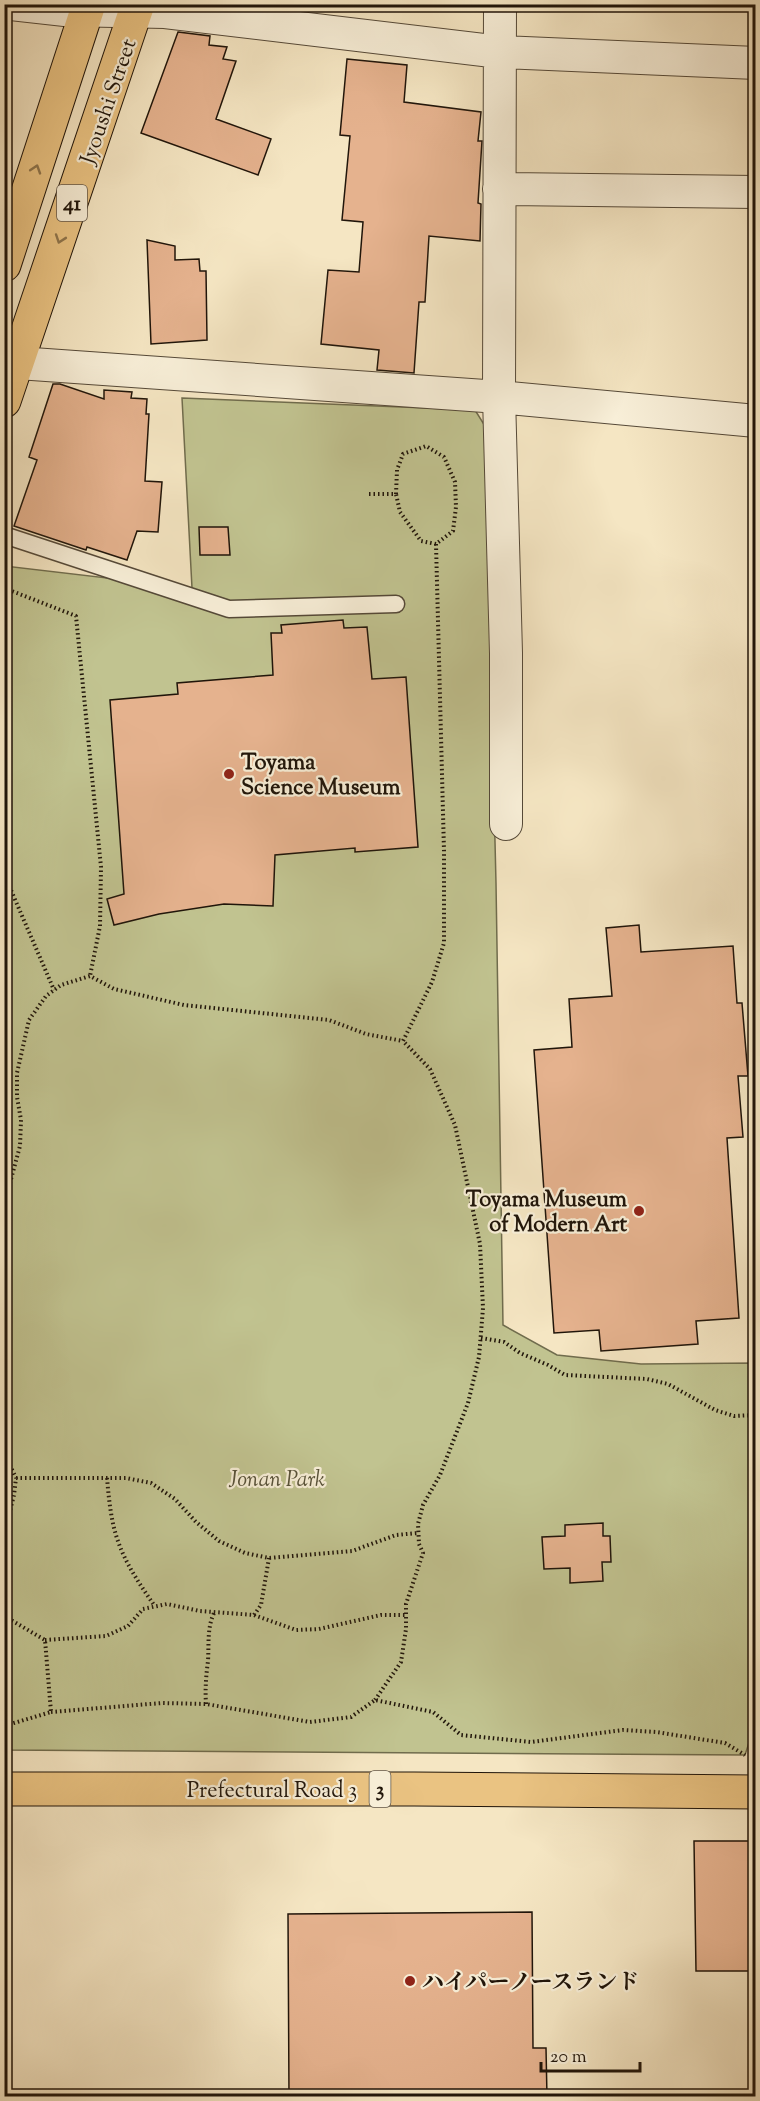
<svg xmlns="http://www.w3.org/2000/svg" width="760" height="2101" viewBox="0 0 760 2101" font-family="'Sorts Mill Goudy','Noto Serif JP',serif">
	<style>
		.green { fill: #c1c390; stroke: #706c4d; stroke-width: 1.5 }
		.building { fill: #e5b28e; stroke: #20150a; stroke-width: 1.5 }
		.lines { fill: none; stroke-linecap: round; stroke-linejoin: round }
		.service-casing { stroke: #554938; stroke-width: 19 }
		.minor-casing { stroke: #554938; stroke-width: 34 }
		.primary-casing { stroke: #20150a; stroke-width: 35 }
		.trunk-casing { stroke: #20150a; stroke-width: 35 }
		.path { stroke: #20150a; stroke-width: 4; stroke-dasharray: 1.5 3; stroke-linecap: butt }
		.service { stroke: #f8efd8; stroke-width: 16 }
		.minor { stroke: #f8efd8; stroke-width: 32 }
		.primary { stroke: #eac382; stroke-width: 33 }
		.trunk { stroke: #eac382; stroke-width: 33 }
		.oneway { stroke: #8f754c }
		.poi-dot { fill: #8f2418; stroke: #f8efd8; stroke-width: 2 }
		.labels { text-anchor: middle; stroke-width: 4.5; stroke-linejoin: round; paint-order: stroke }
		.shield { fill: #f8efd8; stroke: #615648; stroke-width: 1.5 }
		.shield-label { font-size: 21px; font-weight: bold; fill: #20150a }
		.street-label { font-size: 22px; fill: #20150a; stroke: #f8efd8 }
		.poi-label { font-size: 22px; font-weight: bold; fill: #20150a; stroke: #f8efd8; text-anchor: start }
		.park-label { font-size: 22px; font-style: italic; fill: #585239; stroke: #f8efd8 }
	</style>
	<rect width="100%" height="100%" fill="#f5e6c3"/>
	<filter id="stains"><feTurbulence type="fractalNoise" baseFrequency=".00333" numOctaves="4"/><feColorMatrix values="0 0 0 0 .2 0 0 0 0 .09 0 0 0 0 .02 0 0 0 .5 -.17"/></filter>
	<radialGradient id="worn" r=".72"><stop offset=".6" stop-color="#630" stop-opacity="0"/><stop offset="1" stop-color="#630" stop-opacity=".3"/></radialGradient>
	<path class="green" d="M 182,398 L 475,410 L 485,426 L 496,883 L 503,1325 L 557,1355 L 641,1364 L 755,1363 L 756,1721 L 745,1755 L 5,1750 L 5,566 L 192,588 Z"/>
	<path class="building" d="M 178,32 L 210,36 L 209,45 L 227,47 L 223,59 L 236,61 L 216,119 L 271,139 L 258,175 L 141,133 Z
		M 347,59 L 407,65 L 404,102 L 481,112 L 478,141 L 482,141 L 478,203 L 481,204 L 480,241 L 429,236 L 425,302 L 419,302 L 414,373 L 377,370 L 379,350 L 321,344 L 328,270 L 359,272 L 363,222 L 342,220 L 350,136 L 340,135 Z
		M 147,240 L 175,246 L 175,260 L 199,259 L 200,271 L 206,271 L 207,340 L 151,344 Z
		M 53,384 L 60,384 L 104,399 L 104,390 L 132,392 L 131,398 L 147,399 L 146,414 L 149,414 L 145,481 L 162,482 L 158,532 L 137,531 L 127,560 L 87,547 L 86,550 L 14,526 L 37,460 L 29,457 Z
		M 199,527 L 228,527 L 230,555 L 200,555 Z
		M 343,620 L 344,628 L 367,627 L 372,679 L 406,677 L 418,847 L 355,852 L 355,848 L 275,855 L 273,906 L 224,904 L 159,914 L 114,925 L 107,899 L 124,894 L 110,700 L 178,694 L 177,683 L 273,675 L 271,633 L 282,633 L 281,625 Z
		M 639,925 L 641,952 L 733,946 L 737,1003 L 742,1003 L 748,1076 L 738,1076 L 743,1137 L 727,1138 L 739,1318 L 696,1321 L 698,1344 L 601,1351 L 599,1330 L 554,1333 L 534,1050 L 572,1047 L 569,999 L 612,996 L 606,928 Z
		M 603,1523 L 603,1536 L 610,1536 L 611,1562 L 602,1562 L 603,1581 L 570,1583 L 570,1568 L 544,1569 L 542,1537 L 565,1536 L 565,1525 Z
		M 694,1841 L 756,1841 L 756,1971 L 696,1971 Z
		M 532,1912 L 533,2048 L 546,2048 L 547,2097 L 289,2097 L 288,1914 Z"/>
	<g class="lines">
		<defs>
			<path id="service" d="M 4,535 L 229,609 L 396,604"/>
			<path id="minor" d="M 11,4 L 65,10 L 165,12 L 500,52 L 756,63
				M 500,4 L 499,397 L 506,653 L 506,824
				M 499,189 L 756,192
				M 18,363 L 499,397 L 756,421"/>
			<path id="primary" d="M 4,1789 L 414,1789 L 756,1792"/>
			<path id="trunk" d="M 4,265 L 89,4
				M 4,401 L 138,4"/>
		</defs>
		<use href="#service" class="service-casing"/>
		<use href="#minor" class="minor-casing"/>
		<use href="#primary" class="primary-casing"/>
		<use href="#trunk" class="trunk-casing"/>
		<path class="path" d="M 369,494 L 396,494 L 397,470 L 403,454 L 426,446 L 444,457 L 455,482 L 456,507 L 453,531 L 436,544 L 421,541 L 400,512 L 396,494
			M 4,588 L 76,616 L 101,867 L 100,926 L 90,976
			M 4,874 L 54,990
			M 4,1205 L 20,1146 L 21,1120 L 17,1097 L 17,1073 L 29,1020 L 46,996 L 61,985 L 90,976 L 114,989 L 184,1005 L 329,1020 L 366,1034 L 403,1041
			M 481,1338 L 504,1342 L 520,1353 L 548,1365 L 565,1375 L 647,1379 L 668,1384 L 715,1410 L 734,1416 L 756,1415
			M 4,1453 L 16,1478 L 14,1495 L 4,1534
			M 16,1478 L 126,1478 L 151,1483 L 175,1499 L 196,1522 L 219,1541 L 245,1553 L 269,1558 L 352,1551 L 396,1535 L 418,1533
			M 107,1478 C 109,1500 111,1523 119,1544 C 127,1566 141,1586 154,1605
			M 254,1615 L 261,1605 L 269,1558
			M 4,1616 L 45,1640 L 51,1712 L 4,1726
			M 45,1640 L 106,1636 L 128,1626 L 143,1609 L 167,1604 L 200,1611 L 254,1615 L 296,1630 L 319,1629 L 381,1615 L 406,1615
			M 375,1700 L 401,1662 L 406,1629 L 406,1604 L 423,1553 L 419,1544 L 418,1524 L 423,1505 L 440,1475 L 468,1403 L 479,1357 L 483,1308 L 480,1244 L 455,1125 L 430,1069 L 403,1041 L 432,982 L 444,943 L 444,851 L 436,544
			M 206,1704 C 205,1689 206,1676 208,1661 C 209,1644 207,1628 214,1613
			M 51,1712 L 162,1703 L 206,1704 L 310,1722 L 351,1717 L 375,1700 L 433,1712 L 461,1735 L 531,1742 L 623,1730 L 656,1732 L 725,1743 L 745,1755"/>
		<use href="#service" class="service"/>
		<use href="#minor" class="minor"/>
		<use href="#primary" class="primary"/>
		<use href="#trunk" class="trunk"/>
	</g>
	<defs><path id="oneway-chevron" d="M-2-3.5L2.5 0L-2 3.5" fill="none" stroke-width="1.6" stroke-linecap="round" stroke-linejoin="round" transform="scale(1.5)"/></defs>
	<g class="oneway">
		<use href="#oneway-chevron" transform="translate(36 169) rotate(-72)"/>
		<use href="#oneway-chevron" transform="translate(60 239) rotate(109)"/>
	</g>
	<g class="poi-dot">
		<circle cx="229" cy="774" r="6"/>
		<circle cx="639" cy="1211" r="6"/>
		<circle cx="410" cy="1981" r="6"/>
	</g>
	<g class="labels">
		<g class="shield">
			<rect x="57" y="185" width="30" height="36" rx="4.5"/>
			<rect x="369.5" y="1771" width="21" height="36" rx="4.5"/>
		</g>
		<g class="shield-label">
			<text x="72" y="210">41</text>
			<text x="380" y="1796">3</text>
		</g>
		<g class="street-label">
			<text transform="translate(107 101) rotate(-71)" y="8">Jyoushi Street</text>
			<text x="272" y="1797">Prefectural Road 3</text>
		</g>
		<g class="poi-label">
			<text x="241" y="769">Toyama<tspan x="241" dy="25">Science Museum</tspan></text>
			<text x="627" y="1206" text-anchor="end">Toyama Museum<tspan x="627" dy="25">of Modern Art</tspan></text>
			<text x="422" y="1989">ハイパーノースランド</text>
		</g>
		<g class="park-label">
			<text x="277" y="1486">Jonan Park</text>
		</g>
	</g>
	<rect width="760" height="2101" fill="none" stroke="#f5e6c3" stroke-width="24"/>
	<rect x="6" y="6" width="748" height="2089" fill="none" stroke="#20150a" stroke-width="3"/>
	<rect x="12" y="12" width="736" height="2077" fill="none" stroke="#20150a" stroke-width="1.5"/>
	<path d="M541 2062v9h99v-9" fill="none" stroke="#20150a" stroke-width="3"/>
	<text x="550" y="2062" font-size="18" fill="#20150a" stroke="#f8efd8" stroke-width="4.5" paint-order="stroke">20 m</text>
	<rect width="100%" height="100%" filter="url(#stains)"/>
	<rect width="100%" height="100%" fill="url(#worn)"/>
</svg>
